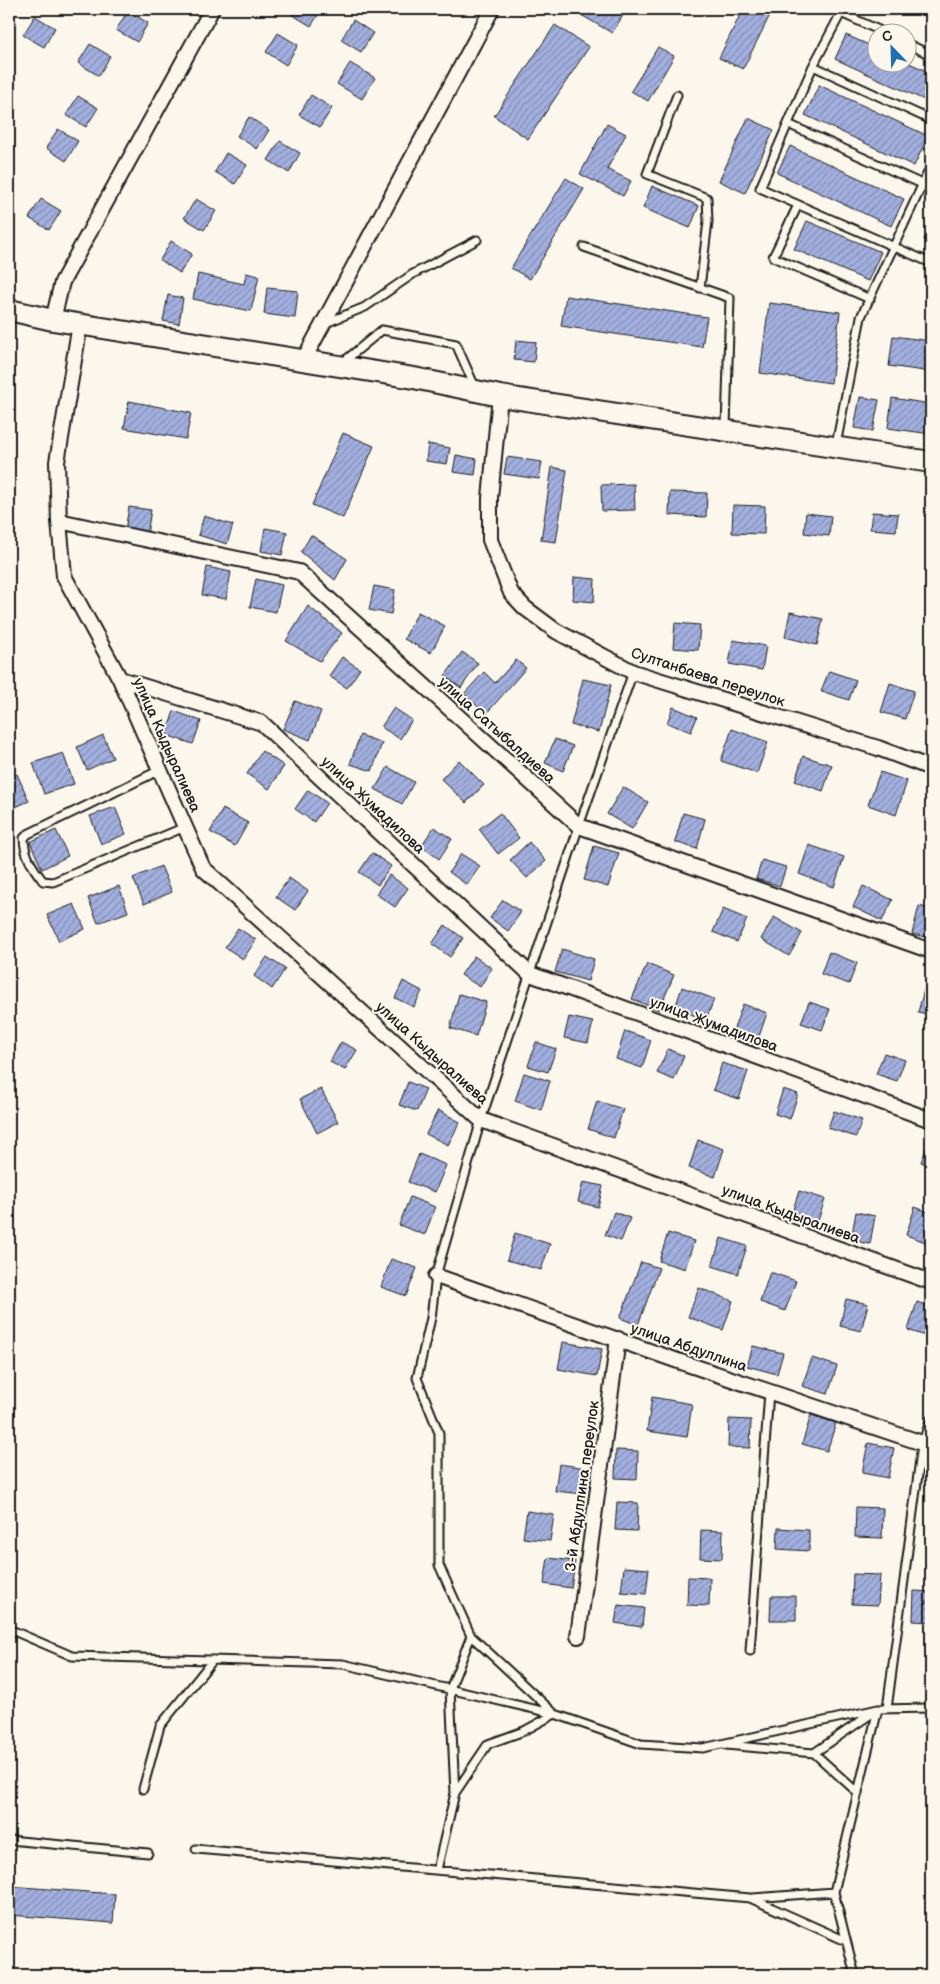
<svg xmlns="http://www.w3.org/2000/svg" width="940" height="1984" viewBox="0 0 940 1984" font-family="'Balsamiq Sans',sans-serif">
	<style>
		.building { fill: url(#building-hatch); stroke: #1c1c1c }
		.lines { fill: none; stroke-linecap: round; stroke-linejoin: round }
		.lane-casing { stroke: #1c1c1c; stroke-width: 11 }
		.street-casing { stroke: #1c1c1c; stroke-width: 18 }
		.secondary-casing { stroke: #1c1c1c; stroke-width: 24 }
		.lane { stroke: #fbf7ec; stroke-width: 7 }
		.street { stroke: #fbf7ec; stroke-width: 14 }
		.secondary { stroke: #fbf7ec; stroke-width: 20 }
		.labels { text-anchor: middle; stroke-width: 4; stroke-linejoin: round; paint-order: stroke }
		.street-label { font-size: 15px; fill: #1c1c1c; stroke: #fbf7ec }
	</style>
	<defs>
		<pattern id="building-hatch" width="6" height="6" patternUnits="userSpaceOnUse" patternTransform="scale(1.25)"><rect width="6" height="6" fill="#a3b0e0"/><path d="M-1 1l2-2M0 6l6-6M5 7l2-2" fill="none" stroke="#848eb5"/></pattern>
	</defs>
	<rect width="100%" height="100%" fill="#fbf7ec"/>
	<filter id="ink" filterUnits="userSpaceOnUse"><feTurbulence type="fractalNoise" baseFrequency=".02" numOctaves="2"/><feDisplacementMap in="SourceGraphic" scale="10" xChannelSelector="R" yChannelSelector="G"/><feConvolveMatrix kernelMatrix="1 2 1 2 8 2 1 2 1" color-interpolation-filters="sRGB"/></filter>
	<g filter="url(#ink)">
		<path class="building" d="M 294,9 L 322,9 L 311,26 L 291,14 Z
			M 571,9 L 627,9 L 612,33 Z
			M 743,9 L 773,9 L 743,69 L 719,58 Z
			M 128,11 L 148,23 L 137,42 L 116,30 Z
			M 35,16 L 55,28 L 44,47 L 23,35 Z
			M 353,20 L 373,33 L 361,52 L 341,40 Z
			M 555,25 L 589,47 L 528,139 L 494,116 Z
			M 278,33 L 298,45 L 286,65 L 266,52 Z
			M 846,35 L 878,49 L 878,62 L 907,62 L 931,73 L 931,103 L 835,59 Z
			M 90,44 L 110,56 L 99,76 L 78,63 Z
			M 658,47 L 674,56 L 648,101 L 631,91 Z
			M 350,63 L 375,78 L 362,99 L 337,84 Z
			M 819,85 L 928,136 L 914,166 L 805,115 Z
			M 311,95 L 332,108 L 320,127 L 299,115 Z
			M 78,96 L 98,108 L 86,127 L 66,115 Z
			M 249,117 L 269,130 L 257,149 L 237,136 Z
			M 748,118 L 774,130 L 745,193 L 719,181 Z
			M 607,124 L 626,134 L 607,169 L 631,181 L 623,196 L 580,174 Z
			M 58,129 L 78,141 L 66,161 L 46,148 Z
			M 280,141 L 300,153 L 289,173 L 268,160 Z
			M 790,146 L 904,199 L 891,226 L 777,173 Z
			M 226,153 L 247,165 L 235,184 L 215,172 Z
			M 566,178 L 584,189 L 530,279 L 511,268 Z
			M 652,186 L 699,206 L 690,228 L 643,208 Z
			M 41,199 L 61,211 L 49,230 L 29,218 Z
			M 196,199 L 216,211 L 204,230 L 184,218 Z
			M 807,221 L 881,252 L 868,281 L 794,249 Z
			M 931,223 L 931,243 L 924,240 Z
			M 171,241 L 192,254 L 180,273 L 160,260 Z
			M 246,273 L 259,276 L 251,311 L 193,299 L 198,274 L 244,284 Z
			M 267,288 L 298,291 L 295,318 L 264,314 Z
			M 168,295 L 183,298 L 179,324 L 163,321 Z
			M 566,296 L 707,317 L 702,347 L 561,326 Z
			M 769,303 L 840,312 L 831,383 L 760,373 Z
			M 893,336 L 931,341 L 931,372 L 889,366 Z
			M 516,340 L 536,342 L 534,362 L 514,360 Z
			M 860,397 L 879,400 L 873,431 L 854,428 Z
			M 892,398 L 931,404 L 931,434 L 888,428 Z
			M 129,401 L 191,413 L 186,439 L 124,428 Z
			M 343,433 L 374,446 L 343,518 L 312,505 Z
			M 428,444 L 450,448 L 447,464 L 426,461 Z
			M 456,455 L 477,459 L 475,475 L 453,472 Z
			M 507,457 L 542,462 L 539,479 L 504,474 Z
			M 552,467 L 567,470 L 556,542 L 541,540 Z
			M 634,484 L 635,510 L 602,511 L 601,485 Z
			M 670,492 L 707,493 L 706,517 L 669,515 Z
			M 733,505 L 765,506 L 764,534 L 732,533 Z
			M 129,507 L 151,510 L 147,534 L 125,530 Z
			M 872,512 L 898,514 L 896,531 L 870,529 Z
			M 806,513 L 831,516 L 829,536 L 804,533 Z
			M 204,516 L 233,525 L 227,544 L 198,535 Z
			M 265,528 L 287,532 L 282,555 L 261,551 Z
			M 311,535 L 347,559 L 335,580 L 301,552 Z
			M 207,567 L 231,572 L 226,599 L 202,595 Z
			M 574,577 L 595,579 L 594,602 L 573,600 Z
			M 256,579 L 282,585 L 276,612 L 250,607 Z
			M 374,586 L 395,590 L 391,614 L 369,610 Z
			M 308,606 L 342,633 L 320,661 L 286,641 Z
			M 418,612 L 445,626 L 431,653 L 404,639 Z
			M 790,612 L 823,619 L 817,645 L 785,637 Z
			M 675,623 L 700,625 L 698,650 L 673,648 Z
			M 733,640 L 766,646 L 762,670 L 729,664 Z
			M 462,652 L 478,663 L 461,688 L 445,676 Z
			M 342,657 L 360,669 L 347,688 L 329,676 Z
			M 516,660 L 526,668 L 486,714 L 464,694 L 484,672 L 495,683 Z
			M 829,671 L 856,680 L 849,700 L 821,691 Z
			M 583,679 L 611,685 L 599,732 L 571,725 Z
			M 890,683 L 914,691 L 905,719 L 881,712 Z
			M 295,701 L 321,711 L 310,740 L 283,729 Z
			M 673,707 L 697,717 L 691,732 L 667,723 Z
			M 394,708 L 412,720 L 400,739 L 381,727 Z
			M 174,711 L 201,721 L 193,744 L 166,735 Z
			M 732,729 L 768,742 L 757,773 L 721,761 Z
			M 103,735 L 113,758 L 87,770 L 77,747 Z
			M 360,735 L 382,743 L 372,771 L 350,764 Z
			M 555,739 L 573,746 L 563,771 L 545,763 Z
			M 262,751 L 284,766 L 269,789 L 247,774 Z
			M 63,753 L 74,784 L 44,794 L 33,763 Z
			M 803,756 L 832,765 L 823,791 L 795,781 Z
			M 459,760 L 484,785 L 466,803 L 441,779 Z
			M 388,767 L 414,782 L 402,804 L 375,789 Z
			M 880,772 L 907,781 L 896,815 L 868,805 Z
			M 17,774 L 29,801 L 9,810 L 9,778 Z
			M 623,787 L 648,802 L 632,829 L 607,814 Z
			M 308,790 L 327,803 L 314,822 L 295,809 Z
			M 115,807 L 126,834 L 101,844 L 90,816 Z
			M 223,809 L 248,823 L 235,846 L 210,832 Z
			M 500,813 L 519,838 L 498,854 L 479,829 Z
			M 683,813 L 705,819 L 697,849 L 675,842 Z
			M 434,827 L 452,839 L 439,859 L 421,846 Z
			M 56,830 L 68,856 L 42,869 L 30,842 Z
			M 529,842 L 546,861 L 527,878 L 510,860 Z
			M 809,845 L 844,857 L 834,887 L 799,874 Z
			M 594,846 L 619,853 L 608,887 L 584,880 Z
			M 372,853 L 391,866 L 378,885 L 359,872 Z
			M 461,854 L 480,866 L 467,885 L 449,872 Z
			M 762,860 L 786,867 L 780,886 L 756,879 Z
			M 161,866 L 172,892 L 144,904 L 133,878 Z
			M 389,875 L 408,888 L 395,907 L 376,894 Z
			M 289,878 L 308,891 L 295,910 L 276,897 Z
			M 119,886 L 128,912 L 98,923 L 88,898 Z
			M 863,886 L 893,900 L 882,921 L 853,907 Z
			M 503,900 L 521,912 L 508,931 L 490,918 Z
			M 74,904 L 85,929 L 59,941 L 47,915 Z
			M 919,906 L 931,909 L 931,938 L 912,934 Z
			M 723,909 L 747,919 L 737,942 L 713,932 Z
			M 774,917 L 802,933 L 789,956 L 761,939 Z
			M 445,925 L 463,938 L 450,957 L 432,944 Z
			M 238,928 L 256,940 L 243,959 L 225,947 Z
			M 562,949 L 594,959 L 588,981 L 555,972 Z
			M 829,952 L 857,963 L 849,984 L 821,974 Z
			M 474,956 L 492,968 L 480,987 L 461,975 Z
			M 267,957 L 285,969 L 272,989 L 254,976 Z
			M 647,964 L 674,975 L 659,1010 L 632,999 Z
			M 403,981 L 422,991 L 414,1007 L 395,998 Z
			M 926,983 L 931,985 L 931,1015 L 918,1012 Z
			M 682,987 L 714,999 L 706,1020 L 675,1008 Z
			M 459,994 L 486,1002 L 476,1036 L 450,1028 Z
			M 809,1002 L 830,1009 L 822,1030 L 801,1023 Z
			M 743,1004 L 767,1013 L 755,1048 L 730,1039 Z
			M 569,1017 L 593,1022 L 588,1043 L 564,1038 Z
			M 625,1031 L 651,1040 L 642,1068 L 616,1059 Z
			M 341,1042 L 357,1050 L 345,1070 L 330,1062 Z
			M 536,1042 L 556,1049 L 548,1072 L 528,1066 Z
			M 668,1049 L 684,1056 L 674,1080 L 657,1073 Z
			M 884,1053 L 905,1060 L 897,1081 L 876,1074 Z
			M 722,1063 L 748,1071 L 739,1099 L 713,1090 Z
			M 524,1073 L 550,1081 L 541,1110 L 515,1101 Z
			M 408,1082 L 426,1089 L 417,1111 L 399,1105 Z
			M 321,1089 L 338,1122 L 317,1133 L 300,1099 Z
			M 783,1089 L 798,1094 L 790,1119 L 775,1114 Z
			M 597,1101 L 623,1109 L 614,1138 L 588,1129 Z
			M 438,1110 L 460,1122 L 448,1145 L 426,1134 Z
			M 834,1111 L 862,1120 L 856,1137 L 828,1128 Z
			M 931,1137 L 931,1166 L 921,1162 Z
			M 698,1140 L 724,1149 L 715,1177 L 689,1168 Z
			M 419,1154 L 446,1165 L 435,1192 L 408,1182 Z
			M 583,1182 L 603,1186 L 598,1207 L 578,1202 Z
			M 799,1191 L 825,1199 L 816,1227 L 790,1219 Z
			M 410,1197 L 435,1207 L 425,1235 L 399,1225 Z
			M 915,1207 L 931,1213 L 931,1244 L 906,1235 Z
			M 614,1212 L 630,1218 L 621,1241 L 605,1235 Z
			M 856,1212 L 875,1216 L 870,1244 L 851,1240 Z
			M 515,1233 L 550,1244 L 541,1270 L 507,1260 Z
			M 668,1233 L 694,1241 L 685,1269 L 659,1261 Z
			M 721,1238 L 747,1246 L 738,1274 L 712,1266 Z
			M 391,1259 L 417,1268 L 406,1296 L 381,1287 Z
			M 641,1262 L 659,1268 L 638,1325 L 620,1318 Z
			M 770,1272 L 796,1281 L 785,1311 L 760,1302 Z
			M 699,1288 L 733,1301 L 723,1330 L 688,1317 Z
			M 846,1299 L 868,1304 L 861,1331 L 840,1326 Z
			M 917,1302 L 931,1307 L 931,1338 L 908,1330 Z
			M 563,1342 L 602,1349 L 597,1376 L 558,1369 Z
			M 753,1346 L 783,1353 L 777,1374 L 747,1366 Z
			M 812,1358 L 837,1366 L 828,1394 L 802,1386 Z
			M 652,1397 L 692,1404 L 687,1437 L 647,1431 Z
			M 811,1415 L 836,1423 L 827,1451 L 802,1444 Z
			M 729,1419 L 751,1420 L 750,1448 L 728,1447 Z
			M 868,1443 L 894,1448 L 888,1478 L 862,1473 Z
			M 616,1450 L 638,1451 L 637,1479 L 615,1478 Z
			M 559,1464 L 586,1468 L 583,1494 L 555,1491 Z
			M 617,1502 L 638,1503 L 637,1531 L 615,1530 Z
			M 856,1507 L 883,1508 L 882,1538 L 855,1537 Z
			M 527,1511 L 554,1515 L 550,1541 L 523,1538 Z
			M 778,1528 L 809,1530 L 809,1551 L 777,1549 Z
			M 701,1530 L 723,1531 L 722,1559 L 700,1558 Z
			M 548,1558 L 575,1561 L 571,1588 L 544,1584 Z
			M 624,1567 L 649,1569 L 646,1594 L 621,1592 Z
			M 853,1574 L 880,1575 L 878,1605 L 852,1604 Z
			M 688,1577 L 710,1578 L 709,1606 L 687,1605 Z
			M 914,1591 L 931,1592 L 931,1622 L 913,1621 Z
			M 771,1596 L 796,1596 L 796,1620 L 770,1620 Z
			M 618,1605 L 644,1608 L 642,1627 L 615,1623 Z
			M 9,1886 L 115,1894 L 113,1923 L 9,1915 Z"/>
		<g class="lines">
			<defs>
				<path id="lane" d="M 883,32 L 841,13 L 813,66 L 931,120
					M 908,44 L 931,55
					M 813,66 L 760,188 L 931,263
					M 677,95 L 647,174 L 707,198 L 708,221 L 700,288
					M 788,124 L 931,188
					M 798,205 L 773,257 L 870,299
					M 584,247 L 730,298 L 726,428
					M 326,323 L 365,307 L 413,274 L 477,240
					M 342,363 L 382,330 L 456,344 L 475,387
					M 836,445 L 861,317 L 931,166
					M 160,770 L 28,834 L 24,838 C 24,855 33,868 43,881 L 53,882 L 185,827
					M 9,1629 L 72,1656 L 343,1664 L 555,1714 L 641,1744 L 703,1748 L 878,1709 L 931,1708
					M 750,1651 L 769,1392
					M 887,1709 L 922,1444 L 931,1419
					M 726,1745 L 814,1753 L 858,1793
					M 814,1753 L 874,1712
					M 143,1789 L 160,1726 L 213,1660
					M 455,1793 L 488,1744 L 524,1731 L 555,1714 L 471,1636 L 439,1565 L 439,1433 L 417,1378 L 431,1318 L 436,1276 L 481,1120 L 579,826 L 633,672
					M 9,1840 L 148,1853
					M 196,1849 L 750,1898 L 846,1941
					M 437,1870 L 455,1793 L 450,1689 L 471,1636
					M 753,1898 L 834,1892
					M 855,1975 L 834,1892 L 878,1709"/>
				<path id="street" d="M 53,320 L 62,282 L 212,9
					M 80,324 L 57,462 L 59,521 L 64,576 L 120,679 L 262,723 L 530,974 L 931,1120
					M 303,361 L 492,9
					M 500,396 L 490,498 L 490,540 L 511,593 L 525,608 L 556,631 L 633,672 L 878,748 L 931,768
					M 59,521 L 299,572 L 579,826 L 931,951
					M 120,679 L 203,868 L 481,1120 L 931,1282
					M 436,1276 L 678,1361 L 931,1446
					M 578,1636 L 618,1339"/>
				<path id="secondary" d="M 9,310 L 53,320 L 414,378 L 500,396 L 931,462"/>
			</defs>
			<use href="#lane" class="lane-casing"/>
			<use href="#street" class="street-casing"/>
			<use href="#secondary" class="secondary-casing"/>
			<use href="#lane" class="lane"/>
			<use href="#street" class="street"/>
			<use href="#secondary" class="secondary"/>
		</g>
	</g>
	<g class="labels">
		<g class="street-label">
			<text transform="translate(708 677) rotate(18)" y="5">Султанбаева переулок</text>
			<text transform="translate(497 730) rotate(42)" y="5">улица Сатыбалдиева</text>
			<text transform="translate(167 745) rotate(66)" y="5">улица Кыдыралиева</text>
			<text transform="translate(373 805) rotate(43)" y="5">улица Жумадилова</text>
			<text transform="translate(714 1024) rotate(20)" y="5">улица Жумадилова</text>
			<text transform="translate(432 1053) rotate(42)" y="5">улица Кыдыралиева</text>
			<text transform="translate(791 1214) rotate(20)" y="5">улица Кыдыралиева</text>
			<text transform="translate(689 1347) rotate(19)" y="5">улица Абдуллина</text>
			<text transform="translate(582 1486) rotate(-82)" y="5">3-й Абдуллина переулок</text>
		</g>
	</g>
	<rect width="940" height="1984" fill="none" stroke="#fbf7ec" stroke-width="30"/>
	<rect x="15" y="15" width="910" height="1954" fill="none" stroke="#1c1c1c" stroke-width="2" filter="url(#ink)"/>
	<g transform="translate(892 48) rotate(337)"><circle r="24" fill="#fbf7ec" stroke="#a29f99"/>
	<path d="M0-4L9 19L0 12L-9 19Z" fill="#1f6fb2"/>
	<text y="-8" font-size="14" font-weight="bold" text-anchor="middle" fill="#1c1c1c">С</text>
	</g>
</svg>
